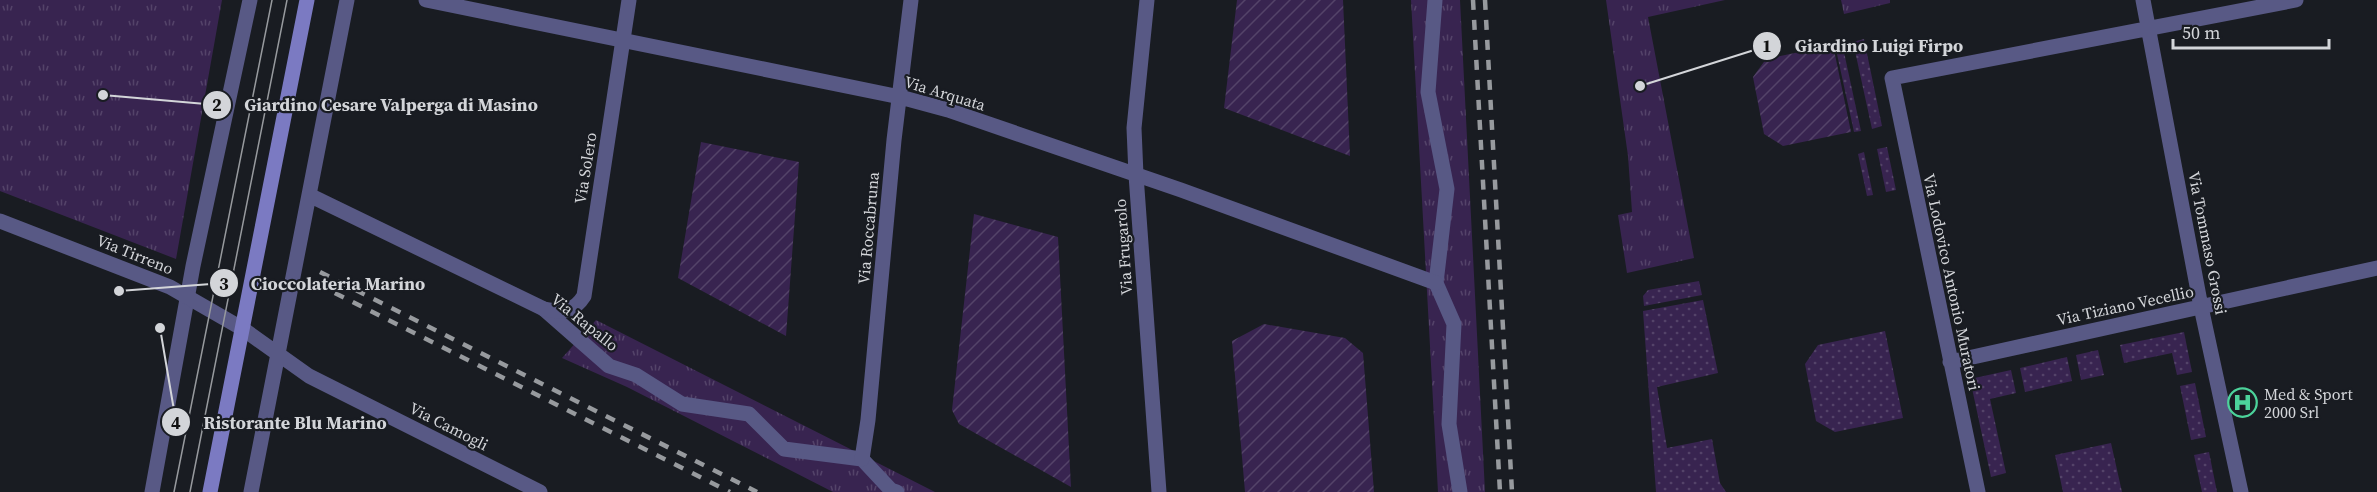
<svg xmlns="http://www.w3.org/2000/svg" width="2377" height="492" viewBox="0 0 2377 492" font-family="'Source Serif 4',serif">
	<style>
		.grass { fill: url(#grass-dots) }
		.park { fill: url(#park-tufts) }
		.garden { fill: url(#garden-furrows) }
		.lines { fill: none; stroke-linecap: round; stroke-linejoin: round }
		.pedestrian { stroke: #585985; stroke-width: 15 }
		.minor { stroke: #585985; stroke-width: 15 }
		.tertiary { stroke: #585985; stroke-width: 15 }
		.secondary { stroke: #7b7ac2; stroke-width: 15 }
		.tram { stroke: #979a9e; stroke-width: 1.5 }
		.rail { stroke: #979a9e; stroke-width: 4.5; stroke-dasharray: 10 10; stroke-linecap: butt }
		.labels { text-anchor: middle; stroke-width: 4.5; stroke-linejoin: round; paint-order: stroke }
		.street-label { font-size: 16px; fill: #d3d5d9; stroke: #191c22 }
		.poi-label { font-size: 16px; fill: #d3d5d9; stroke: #191c22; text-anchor: start }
		.leader { fill: none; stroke: #d3d5d9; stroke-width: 2 }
		.callout-dot { fill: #d3d5d9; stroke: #191c22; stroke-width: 2 }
		.mark-label { font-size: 18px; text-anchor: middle; font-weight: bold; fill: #111 }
		.callout-label { font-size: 18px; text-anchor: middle; font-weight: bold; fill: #d3d5d9; stroke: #191c22; stroke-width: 4.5; stroke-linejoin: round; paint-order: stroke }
	</style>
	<defs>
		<pattern id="grass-dots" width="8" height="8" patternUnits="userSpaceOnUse" patternTransform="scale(1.5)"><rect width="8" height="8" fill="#382450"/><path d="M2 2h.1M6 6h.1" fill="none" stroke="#544369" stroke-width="1.8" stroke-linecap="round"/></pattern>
		<pattern id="park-tufts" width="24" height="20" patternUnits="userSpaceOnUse" patternTransform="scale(1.5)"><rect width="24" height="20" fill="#382450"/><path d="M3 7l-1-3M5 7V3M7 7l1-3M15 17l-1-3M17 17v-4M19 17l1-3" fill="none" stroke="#544369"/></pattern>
		<pattern id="garden-furrows" width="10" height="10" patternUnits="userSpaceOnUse" patternTransform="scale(1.5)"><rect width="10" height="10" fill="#382450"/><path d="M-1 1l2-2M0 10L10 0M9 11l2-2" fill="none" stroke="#544369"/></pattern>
	</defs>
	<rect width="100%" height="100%" fill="#191c22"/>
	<path class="grass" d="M 1864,39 L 1882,126 L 1872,129 L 1853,42 Z
		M 1842,43 L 1861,131 L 1854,132 L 1835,45 Z
		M 1887,147 L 1896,190 L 1886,192 L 1877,149 Z
		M 1864,152 L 1873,195 L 1867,196 L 1858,154 Z
		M 1699,281 L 1702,295 L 1644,306 L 1643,296 L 1648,290 Z
		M 1703,300 L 1718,373 L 1657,387 L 1667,448 L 1712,439 L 1720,483 L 1726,492 L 1656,492 L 1643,311 Z
		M 1885,331 L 1903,418 L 1835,432 L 1816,421 L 1805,364 L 1818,345 Z
		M 2184,332 L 2192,372 L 2177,375 L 2172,353 L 2124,363 L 2120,345 Z
		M 2098,350 L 2104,375 L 2081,380 L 2076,355 Z
		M 2067,357 L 2072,381 L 2025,392 L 2020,368 Z
		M 2011,370 L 2016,393 L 1990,399 L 2006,473 L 1991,477 L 1970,379 Z
		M 2195,383 L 2206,437 L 2191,440 L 2180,386 Z
		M 2111,443 L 2122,492 L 2063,492 L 2055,455 Z
		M 2209,452 L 2217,492 L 2202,492 L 2194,455 Z"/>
	<path class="park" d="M 0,0 L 222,0 L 176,259 L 0,191 Z
		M 1411,0 L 1460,0 L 1485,492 L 1438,492 Z
		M 1606,0 L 1725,0 L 1648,17 L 1694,258 L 1627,273 L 1618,215 L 1632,212 L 1628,156 Z
		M 1841,0 L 1890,0 L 1890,3 L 1844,14 Z
		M 596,320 L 935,492 L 833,492 L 627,387 L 562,358 Z"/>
	<path class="garden" d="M 1237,0 L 1343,0 L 1350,156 L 1224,108 Z
		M 1833,45 L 1851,132 L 1783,146 L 1764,134 L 1753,77 L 1766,59 Z
		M 701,142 L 799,162 L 786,336 L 678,278 Z
		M 974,214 L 1058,237 L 1071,487 L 959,424 L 952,410 Z
		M 1264,324 L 1345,338 L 1363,353 L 1374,492 L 1245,492 L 1232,341 Z"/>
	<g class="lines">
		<path class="pedestrian" d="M 1435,0 L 1428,92 L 1447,189 L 1436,283 L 1454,324 L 1449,424 L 1460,492
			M 544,309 L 609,366 L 636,375 L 682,404 L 749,414 L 784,449 L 862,459 L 891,490 L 897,492"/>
		<path class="minor" d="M 426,0 L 900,97 L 948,110 L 1181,190 L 1436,283
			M 1147,0 L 1134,128 L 1136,175 L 1159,492
			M 2143,0 L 2201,307 L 2241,492
			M 309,195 L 544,309 C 562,313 574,312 584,296 L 629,0
			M 243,329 L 309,376 L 540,492
			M 1950,362 L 2377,268
			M 862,459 L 868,420 L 894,140 L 911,0
			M 152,492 L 193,266 L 250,0
			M 251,492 L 347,0
			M 1978,492 L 1892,78 L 2296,0"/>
		<path class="tertiary" d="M 0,221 L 170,287 L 243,329"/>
		<path class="secondary" d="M 210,492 L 307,0"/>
		<path class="tram" d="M 174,492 L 272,0
			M 190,492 L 287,0"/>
		<path class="rail" d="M 1473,0 L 1500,492
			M 1485,0 L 1512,492
			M 320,272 L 757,492
			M 317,284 L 730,492"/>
	</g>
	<defs>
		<symbol id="hospital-ring" viewBox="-11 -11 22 22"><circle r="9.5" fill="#191c22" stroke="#4cd39b" stroke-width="1.5"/><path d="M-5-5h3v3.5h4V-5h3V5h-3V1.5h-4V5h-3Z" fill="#4cd39b"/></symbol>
	</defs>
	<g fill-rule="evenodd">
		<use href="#hospital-ring" x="2226" y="386" width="33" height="33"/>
	</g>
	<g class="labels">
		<g class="street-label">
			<text transform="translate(945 93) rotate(17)" y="6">Via Arquata</text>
			<text transform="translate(585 168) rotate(-81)" y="6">Via Solero</text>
			<text transform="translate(868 228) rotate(-85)" y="6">Via Roccabruna</text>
			<text transform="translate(2208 243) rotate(79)" y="6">Via Tommaso Grossi</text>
			<text transform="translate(1123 247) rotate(-94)" y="6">Via Frugarolo</text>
			<text transform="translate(135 254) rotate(22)" y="6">Via Tirreno</text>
			<text transform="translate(1952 282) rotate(78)" y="6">Via Lodovico Antonio Muratori</text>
			<text transform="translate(2125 305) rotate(-12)" y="6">Via Tiziano Vecellio</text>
			<text transform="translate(585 322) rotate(39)" y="6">Via Rapallo</text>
			<text transform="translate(449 426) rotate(27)" y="6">Via Camogli</text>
		</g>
		<g class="poi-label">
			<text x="2264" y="400">Med &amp; Sport<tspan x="2264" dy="18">2000 Srl</tspan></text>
		</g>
	</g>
	<path class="leader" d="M1640 86L1767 46M103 95L217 105M119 291L224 283M160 328L176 422"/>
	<g class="callout-dot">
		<circle cx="1640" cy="86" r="6"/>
		<circle cx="103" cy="95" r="6"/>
		<circle cx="119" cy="291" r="6"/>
		<circle cx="160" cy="328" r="6"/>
		<circle cx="1767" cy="46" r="15"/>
		<circle cx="217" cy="105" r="15"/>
		<circle cx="224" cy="283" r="15"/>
		<circle cx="176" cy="422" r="15"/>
	</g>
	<g class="mark-label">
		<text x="1767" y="52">1</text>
		<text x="217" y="111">2</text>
		<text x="224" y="290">3</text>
		<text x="176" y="429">4</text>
	</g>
	<g class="callout-label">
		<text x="1879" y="52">Giardino Luigi Firpo</text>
		<text x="391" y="111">Giardino Cesare Valperga di Masino</text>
		<text x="338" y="290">Cioccolateria Marino</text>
		<text x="295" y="429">Ristorante Blu Marino</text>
	</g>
	<path d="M2173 39v9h156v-9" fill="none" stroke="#d3d5d9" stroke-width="3"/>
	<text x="2182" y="39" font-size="18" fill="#d3d5d9" stroke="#191c22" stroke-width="4.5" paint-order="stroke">50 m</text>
</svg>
